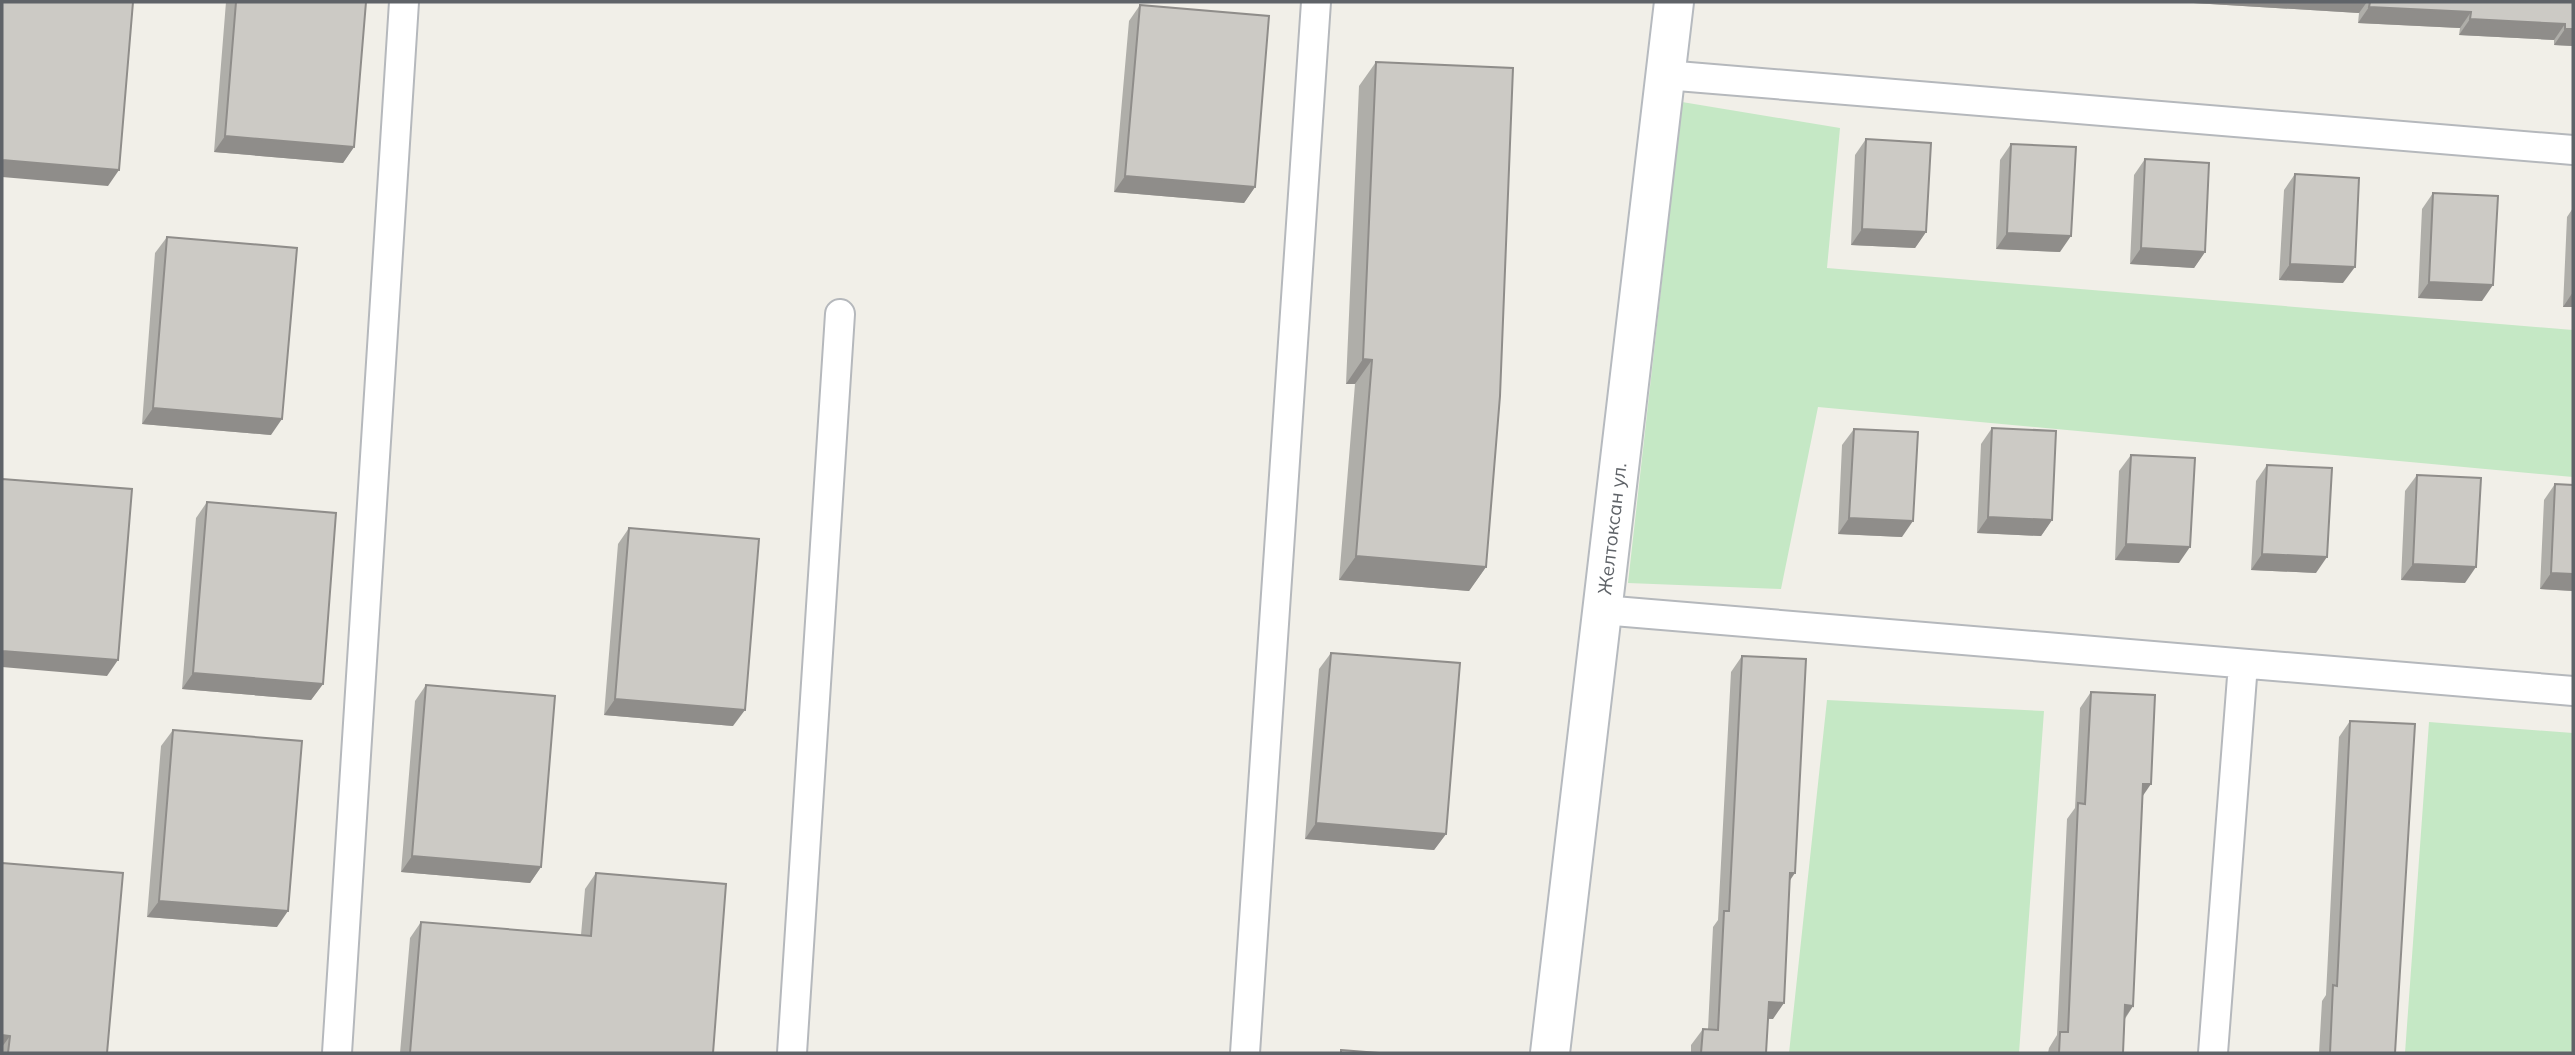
<svg xmlns="http://www.w3.org/2000/svg" width="2575" height="1055" viewBox="0 0 2575 1055" font-family="Mulish,sans-serif">
	<style>
		.green { fill: #c5e8c5 }
		.lines { fill: none; stroke-linecap: round; stroke-linejoin: round }
		.street-casing { stroke: #b5b8bc; stroke-width: 32 }
		.secondary-casing { stroke: #b6babf; stroke-width: 42 }
		.street { stroke: #fff; stroke-width: 28 }
		.secondary { stroke: #fff; stroke-width: 38 }
		.wall { fill: #afaea9 }
		.shaded-wall { fill: #8f8d8a }
		.building { fill: #cccac5; stroke: #8f8d8a; stroke-width: 2 }
		.labels { text-anchor: middle; stroke-width: 7; stroke-linejoin: round; paint-order: stroke }
		.street-label { font-size: 19px; fill: #5f6368; stroke: #fff }
	</style>
	<rect width="100%" height="100%" fill="#f1efe8"/>
	<path class="green" d="M 1682,102 L 1840,128 L 1827,268 L 2573,330 L 2573,477 L 1818,407 L 1781,589 L 1628,583 Z
		M 1827,700 L 2044,711 L 2019,1053 L 1789,1053 Z
		M 2429,722 L 2573,733 L 2573,1053 L 2405,1053 Z"/>
	<g class="lines">
		<defs>
			<path id="street" d="M 1665,75 L 2573,150
				M 1602,610 L 2573,691
				M 337,1053 L 404,2
				M 792,1053 L 840,314
				M 1245,1053 L 1316,2
				M 2213,1053 L 2243,664"/>
			<g id="secondary">
				<path id="s1" d="M 1550,1053 L 1674,2"/>
			</g>
		</defs>
		<use href="#street" class="street-casing"/>
		<use href="#secondary" class="secondary-casing"/>
		<use href="#street" class="street"/>
		<use href="#secondary" class="secondary"/>
	</g>
	<path class="wall" d="M 226,2 L 366,2 L 354,147 L 343,163 L 214,152 Z
		M 2177,2 L 2573,2 L 2573,46 L 2554,45 L 2554,40 L 2459,35 L 2460,28 L 2358,23 L 2359,13 Z
		M 1140,5 L 1255,187 L 1244,203 L 1114,192 L 1129,21 Z
		M 1376,62 L 1486,567 L 1469,591 L 1339,580 L 1355,384 L 1346,384 L 1359,86 Z
		M 1866,139 L 1926,232 L 1915,248 L 1851,245 L 1855,155 Z
		M 2011,144 L 2060,252 L 1996,249 L 2000,160 Z
		M 2145,159 L 2205,252 L 2194,268 L 2130,264 L 2134,175 Z
		M 2295,174 L 2343,283 L 2279,280 L 2284,190 Z
		M 2433,193 L 2482,301 L 2418,298 L 2422,209 Z
		M 2573,208 L 2573,307 L 2563,307 L 2567,217 Z
		M 167,237 L 271,435 L 142,424 L 155,253 Z
		M 1992,428 L 2052,520 L 2041,536 L 1977,533 L 1981,444 Z
		M 1854,429 L 1902,537 L 1838,534 L 1842,445 Z
		M 2131,455 L 2179,563 L 2115,560 L 2119,471 Z
		M 2267,465 L 2316,573 L 2251,570 L 2256,481 Z
		M 2417,475 L 2465,583 L 2401,580 L 2405,491 Z
		M 2555,484 L 2573,485 L 2573,591 L 2540,589 L 2544,500 Z
		M 207,502 L 323,684 L 311,700 L 182,689 L 196,518 Z
		M 629,528 L 733,726 L 604,715 L 618,544 Z
		M 1331,653 L 1446,834 L 1434,850 L 1305,839 L 1319,669 Z
		M 1742,656 L 1790,881 L 1773,1019 L 1768,1019 L 1766,1053 L 1691,1053 L 1691,1045 L 1703,1029 L 1708,1029 L 1713,927 L 1718,920 L 1731,672 Z
		M 426,685 L 541,867 L 530,883 L 401,872 L 415,701 Z
		M 2091,692 L 2142,797 L 2133,1006 L 2125,1019 L 2123,1053 L 2048,1053 L 2049,1048 L 2057,1035 L 2067,819 L 2075,808 L 2080,708 Z
		M 2350,721 L 2395,1053 L 2319,1053 L 2322,1001 L 2326,995 L 2339,737 Z
		M 173,730 L 277,927 L 147,917 L 161,746 Z
		M 2,863 L 107,1053 L 2,1053 Z
		M 596,873 L 713,1053 L 400,1053 L 410,938 L 421,922 L 581,935 L 585,889 Z"/>
	<path class="shaded-wall" d="M 2177,2 L 2367,2 L 2359,13 Z
		M 2369,7 L 2471,12 L 2460,28 L 2358,23 Z
		M 2470,19 L 2565,24 L 2554,40 L 2459,35 Z
		M 2565,29 L 2573,29 L 2573,46 L 2554,45 Z
		M 225,136 L 354,147 L 343,163 L 214,152 Z
		M 2,160 L 119,170 L 108,186 L 2,177 Z
		M 1125,176 L 1255,187 L 1244,203 L 1114,192 Z
		M 1862,229 L 1926,232 L 1915,248 L 1851,245 Z
		M 2007,233 L 2071,236 L 2060,252 L 1996,249 Z
		M 2141,248 L 2205,252 L 2194,268 L 2130,264 Z
		M 2290,264 L 2355,267 L 2343,283 L 2279,280 Z
		M 2429,282 L 2493,285 L 2482,301 L 2418,298 Z
		M 2573,292 L 2573,307 L 2563,307 Z
		M 1363,359 L 1372,360 L 1355,384 L 1346,384 Z
		M 153,408 L 282,419 L 271,435 L 142,424 Z
		M 1988,517 L 2052,520 L 2041,536 L 1977,533 Z
		M 1849,518 L 1913,521 L 1902,537 L 1838,534 Z
		M 2126,544 L 2190,547 L 2179,563 L 2115,560 Z
		M 2262,554 L 2327,557 L 2316,573 L 2251,570 Z
		M 1356,556 L 1486,567 L 1469,591 L 1339,580 Z
		M 2413,564 L 2476,567 L 2465,583 L 2401,580 Z
		M 2551,573 L 2573,574 L 2573,591 L 2540,589 Z
		M 2,651 L 118,660 L 107,676 L 2,667 Z
		M 193,673 L 323,684 L 311,700 L 182,689 Z
		M 615,699 L 745,710 L 733,726 L 604,715 Z
		M 2143,784 L 2151,784 L 2140,800 Z
		M 1316,823 L 1446,834 L 1434,850 L 1305,839 Z
		M 412,856 L 541,867 L 530,883 L 401,872 Z
		M 1790,873 L 1795,873 L 1784,889 Z
		M 159,901 L 288,911 L 277,927 L 147,917 Z
		M 1769,1002 L 1784,1003 L 1773,1019 L 1758,1018 Z
		M 2125,1005 L 2133,1006 L 2122,1022 Z
		M 2,1035 L 10,1036 L 2,1047 Z"/>
	<path class="building" d="M 2,2 L 133,2 L 119,170 L 2,160 Z
		M 236,2 L 366,2 L 354,147 L 225,136 Z
		M 2370,2 L 2573,2 L 2573,29 L 2565,29 L 2565,24 L 2470,19 L 2471,12 L 2369,7 Z
		M 1140,5 L 1269,16 L 1255,187 L 1125,176 Z
		M 1376,62 L 1513,68 L 1500,396 L 1486,567 L 1356,556 L 1372,360 L 1363,359 Z
		M 1866,139 L 1931,143 L 1926,232 L 1862,229 Z
		M 2011,144 L 2076,147 L 2071,236 L 2007,233 Z
		M 2145,159 L 2209,163 L 2205,252 L 2141,248 Z
		M 2295,174 L 2359,178 L 2355,267 L 2290,264 Z
		M 2433,193 L 2498,196 L 2493,285 L 2429,282 Z
		M 167,237 L 297,248 L 282,419 L 153,408 Z
		M 1992,428 L 2056,431 L 2052,520 L 1988,517 Z
		M 1854,429 L 1918,432 L 1913,521 L 1849,518 Z
		M 2131,455 L 2195,458 L 2190,547 L 2126,544 Z
		M 2267,465 L 2332,468 L 2327,557 L 2262,554 Z
		M 2417,475 L 2481,478 L 2476,567 L 2413,564 Z
		M 2,479 L 132,489 L 118,660 L 2,651 Z
		M 2555,484 L 2573,485 L 2573,574 L 2551,573 Z
		M 207,502 L 336,513 L 323,684 L 193,673 Z
		M 629,528 L 759,539 L 745,710 L 615,699 Z
		M 1331,653 L 1460,663 L 1446,834 L 1316,823 Z
		M 1742,656 L 1806,659 L 1795,873 L 1790,873 L 1784,1003 L 1769,1002 L 1766,1053 L 1701,1053 L 1703,1029 L 1718,1030 L 1724,911 L 1729,911 Z
		M 426,685 L 555,696 L 541,867 L 412,856 Z
		M 2091,692 L 2155,695 L 2151,784 L 2143,784 L 2133,1006 L 2125,1005 L 2123,1053 L 2059,1053 L 2060,1032 L 2068,1032 L 2078,803 L 2085,804 Z
		M 2350,721 L 2415,724 L 2395,1053 L 2330,1053 L 2333,985 L 2337,986 Z
		M 173,730 L 302,741 L 288,911 L 159,901 Z
		M 2,863 L 123,873 L 107,1053 L 8,1053 L 10,1036 L 2,1035 Z
		M 596,873 L 726,884 L 713,1053 L 410,1053 L 421,922 L 591,936 Z
		M 1341,1050 L 1379,1053 L 1341,1053 Z"/>
	<g class="labels">
		<g class="street-label">
			<text dy="7" stroke="none"><textPath href="#s1" startOffset="528">Желтоксан ул.</textPath></text>
		</g>
	</g>
	<rect width="2575" height="1055" fill="none" stroke="#5f6368" stroke-width="7"/>
</svg>
